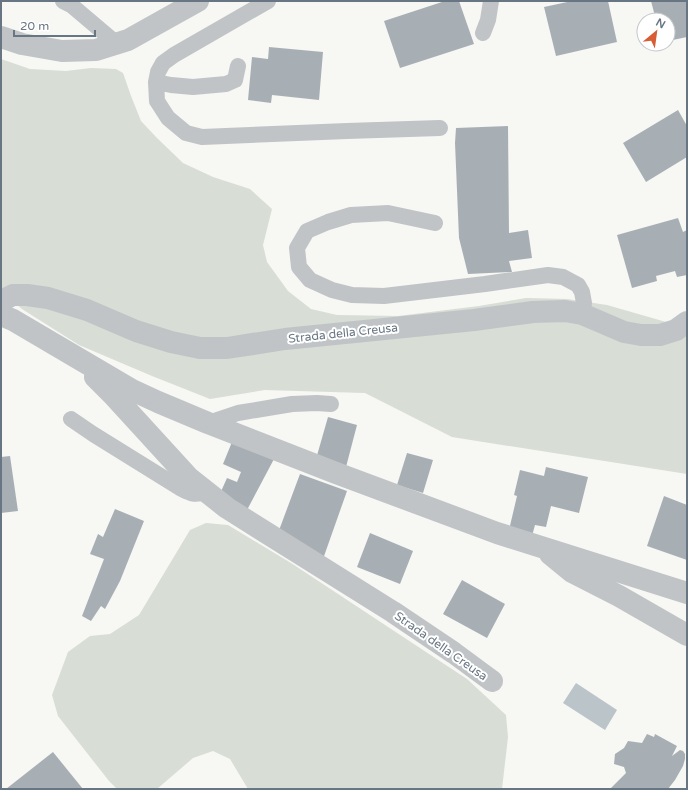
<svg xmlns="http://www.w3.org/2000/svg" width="688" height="790" viewBox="0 0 688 790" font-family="'Varela Round',sans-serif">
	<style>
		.green { fill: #d8ddd5 }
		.water { fill: #bac4c9 }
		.building { fill: #a8afb4 }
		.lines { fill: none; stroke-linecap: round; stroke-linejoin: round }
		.service { stroke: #c0c4c7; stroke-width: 16 }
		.minor { stroke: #c0c4c7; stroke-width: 22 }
		.tertiary { stroke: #c0c4c7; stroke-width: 22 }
		.labels { text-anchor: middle; stroke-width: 4; stroke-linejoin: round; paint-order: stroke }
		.street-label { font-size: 12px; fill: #687683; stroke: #fff }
	</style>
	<rect width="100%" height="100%" fill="#f7f7f4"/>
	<path class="green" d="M 1,59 L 30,69 L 66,71 L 91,68 L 116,69 L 123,73 L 131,96 L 141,121 L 157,138 L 183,163 L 213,177 L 250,189 L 272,209 L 263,245 L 267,262 L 288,291 L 311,309 L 337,315 L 398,316 L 479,306 L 526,298 L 567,299 L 607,305 L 687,328 L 687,474 L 452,437 L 365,393 L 265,390 L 210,399 L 152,376 L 79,345 L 22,309 L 1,291 Z
		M 206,523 L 228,525 L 291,563 L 467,679 L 506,715 L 508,737 L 502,789 L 248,789 L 230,759 L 213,751 L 193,758 L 157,789 L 117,789 L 109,781 L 58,716 L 52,695 L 68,652 L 90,636 L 110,634 L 139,615 L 190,530 Z"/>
	<path class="water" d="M 576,683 L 617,710 L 605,730 L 563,703 Z"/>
	<path class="building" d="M 445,1 L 459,1 L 474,44 L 400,68 L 384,21 Z
		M 572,1 L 608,1 L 617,42 L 556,56 L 544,7 Z
		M 651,1 L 687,1 L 687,37 L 668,41 L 668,20 L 656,20 Z
		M 269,47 L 323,52 L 319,100 L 272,95 L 271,103 L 248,100 L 252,57 L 268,59 Z
		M 678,110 L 687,126 L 687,157 L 646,182 L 623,143 Z
		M 508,126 L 509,233 L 528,230 L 532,258 L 509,261 L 512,272 L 468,274 L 459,238 L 455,143 L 456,128 Z
		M 678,218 L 683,232 L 687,230 L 687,275 L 677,277 L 675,271 L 656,276 L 657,281 L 632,288 L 617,235 Z
		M 328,417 L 357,425 L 346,467 L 316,459 Z
		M 232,442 L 274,459 L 247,510 L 219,496 L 227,478 L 237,482 L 241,472 L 223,464 Z
		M 407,453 L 433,460 L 423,493 L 397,485 Z
		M 10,456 L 18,511 L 1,513 L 1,457 Z
		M 546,467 L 588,477 L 579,513 L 551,506 L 546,527 L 535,525 L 532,536 L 509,530 L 517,496 L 514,495 L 520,470 L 544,476 Z
		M 300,474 L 347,491 L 323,559 L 278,533 Z
		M 664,496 L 687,505 L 687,560 L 647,546 Z
		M 115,509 L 144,521 L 120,581 L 105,609 L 101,606 L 91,621 L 82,616 L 104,559 L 90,554 L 98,534 L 103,537 Z
		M 370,533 L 413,551 L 400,584 L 357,567 Z
		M 462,580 L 505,604 L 487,638 L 443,614 Z
		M 647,734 L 654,737 L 655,734 L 677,746 L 672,756 L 680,750 L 683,751 L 685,754 L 685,759 L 683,766 L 675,780 L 668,789 L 610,789 L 626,773 L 624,767 L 614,764 L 615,754 L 624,748 L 628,741 L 642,743 Z
		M 53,752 L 83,789 L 6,789 Z"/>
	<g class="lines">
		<path class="service" d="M 63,1 L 71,5 L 116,43
			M 268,1 L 174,55 L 163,63 L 158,72 L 156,82 L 157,101 L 168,118 L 186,133 L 202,137 L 347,131 L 440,128
			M 483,33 L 488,20 L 491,1
			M 156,82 L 171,85 L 193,87 L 226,84 L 235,80 L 238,66
			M 435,223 L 388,213 L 351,215 L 328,222 L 307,231 L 297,248 L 299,267 L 310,280 L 332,290 L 352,295 L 384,296 L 485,284 L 548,275 L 563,277 L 578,285 L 582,292 L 584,303 L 582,314
			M 71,419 L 93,434 L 180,488 C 190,493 194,496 205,492
			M 208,423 L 238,413 L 292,404 L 317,403 L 331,404"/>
		<path class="minor" d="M 1,301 L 13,295 L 27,295 L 48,298 L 87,310 L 136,331 L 171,342 L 200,348 L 227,348 L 285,339 L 474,320 L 533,312 L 565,311 L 582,314 L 624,332 L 641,335 L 660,335 L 676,330 L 687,322
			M 1,315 L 13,320 L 132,390 L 158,402 L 208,423 L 336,473 L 497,533 L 687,593
			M 95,377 L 114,396 L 189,478 L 227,508 L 393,612 L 454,653 L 492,681
			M 550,554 L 572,572 L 619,596 L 687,635"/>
		<path class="tertiary" d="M 1,37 L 22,44 L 62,51 L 96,50 L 128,40 L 198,1"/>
	</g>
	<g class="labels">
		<g class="street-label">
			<text transform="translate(343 333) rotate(-6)" y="4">Strada della Creusa</text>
			<text transform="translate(441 646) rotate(35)" y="4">Strada della Creusa</text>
		</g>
	</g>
	<rect width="688" height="790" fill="none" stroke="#687683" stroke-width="4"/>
	<g transform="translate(656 32) rotate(29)"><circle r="19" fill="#ffffff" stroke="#c3c8cd"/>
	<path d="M0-3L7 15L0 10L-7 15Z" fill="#d65d34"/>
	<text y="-6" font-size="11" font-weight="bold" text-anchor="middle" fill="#687683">N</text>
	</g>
	<path d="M14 30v6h81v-6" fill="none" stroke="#687683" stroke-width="2"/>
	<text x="20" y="30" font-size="12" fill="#687683" stroke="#ffffff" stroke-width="3" paint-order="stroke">20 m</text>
</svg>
